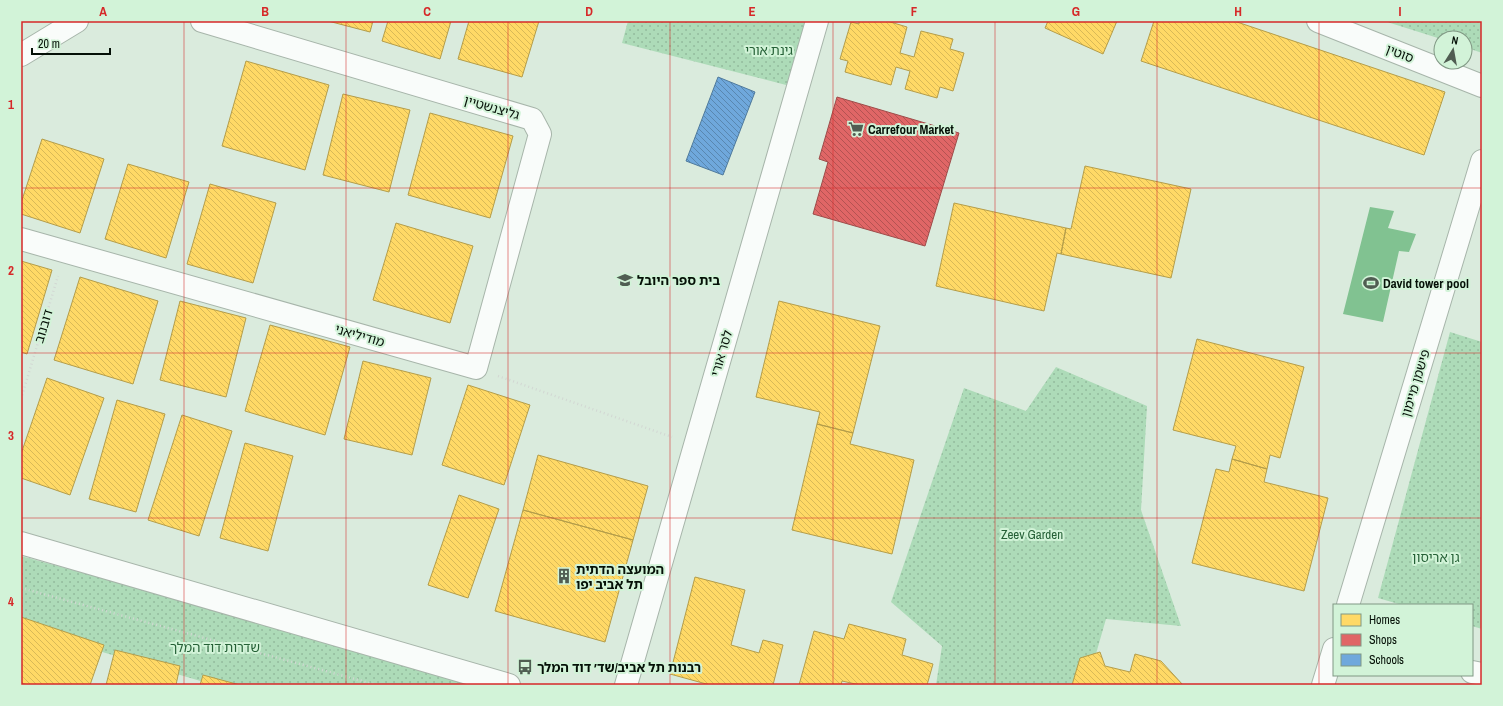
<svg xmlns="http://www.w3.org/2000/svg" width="1503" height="706" viewBox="0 0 1503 706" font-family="'Archivo Narrow','Noto Sans Hebrew',sans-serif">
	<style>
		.park { fill: url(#park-dots) }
		.water { fill: #81c291 }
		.homes { fill: url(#homes-back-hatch); stroke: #b49d4a }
		.shops { fill: url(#shops-back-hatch); stroke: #9e4c4a }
		.schools { fill: url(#schools-back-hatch); stroke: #4f7a9c }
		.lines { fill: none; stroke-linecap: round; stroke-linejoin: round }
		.minor-casing { stroke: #a7b5aa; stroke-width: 24 }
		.tertiary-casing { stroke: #a7b5aa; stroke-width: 24 }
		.path { stroke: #d2d7d3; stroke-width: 2.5; stroke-dasharray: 1 3; stroke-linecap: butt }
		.minor { stroke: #f9fcfa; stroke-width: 22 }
		.tertiary { stroke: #f9fcfa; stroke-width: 22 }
		.grid { fill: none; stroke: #d62828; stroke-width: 1; stroke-opacity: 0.55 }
		.labels { text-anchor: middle; stroke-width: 4; stroke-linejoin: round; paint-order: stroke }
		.park-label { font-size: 13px; fill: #256036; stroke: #d2f3d8 }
		.street-label { font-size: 13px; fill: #051007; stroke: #d2f3d8 }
		.poi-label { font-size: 13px; font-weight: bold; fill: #051007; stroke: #d2f3d8; text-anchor: start }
		.neatline { fill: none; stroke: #d62828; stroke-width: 1.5 }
		.grid-label { font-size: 13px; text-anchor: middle; font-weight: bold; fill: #d62828 }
	</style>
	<defs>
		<pattern id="park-dots" width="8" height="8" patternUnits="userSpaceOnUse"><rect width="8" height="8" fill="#addbb8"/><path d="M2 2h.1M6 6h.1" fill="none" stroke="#93bb9d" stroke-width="1.8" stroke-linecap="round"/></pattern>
		<pattern id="homes-back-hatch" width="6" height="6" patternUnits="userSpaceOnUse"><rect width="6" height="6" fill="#ffd966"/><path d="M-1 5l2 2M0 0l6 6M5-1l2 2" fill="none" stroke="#d9b957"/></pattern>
		<pattern id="shops-back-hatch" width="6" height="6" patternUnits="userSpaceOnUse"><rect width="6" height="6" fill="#e06666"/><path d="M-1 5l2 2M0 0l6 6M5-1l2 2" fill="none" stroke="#b45352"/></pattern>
		<pattern id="schools-back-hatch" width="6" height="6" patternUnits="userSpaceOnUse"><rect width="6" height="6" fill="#6fa8dc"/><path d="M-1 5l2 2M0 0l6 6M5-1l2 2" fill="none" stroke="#5987b0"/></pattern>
	</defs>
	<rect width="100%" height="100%" fill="#daebdd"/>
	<path class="park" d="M 628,21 L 809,21 L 790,86 L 622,43 Z
		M 1384,21 L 1482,21 L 1482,53 L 1465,47 L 1465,38 L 1441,39 Z
		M 1450,332 L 1482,342 L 1482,629 L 1472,626 L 1472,605 L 1402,605 L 1378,598 Z
		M 1056,367 L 1147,406 L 1141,510 L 1181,626 L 1106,619 L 1087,685 L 936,685 L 942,646 L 891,602 L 964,388 L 1026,411 Z
		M 21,556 L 491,685 L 214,685 L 21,628 Z"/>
	<path class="water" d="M 1370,207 L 1394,211 L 1388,228 L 1416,234 L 1409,252 L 1399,251 L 1383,322 L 1343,314 Z"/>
	<path class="homes" d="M 328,21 L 373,21 L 370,32 Z
		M 388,21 L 451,21 L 440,59 L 382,41 Z
		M 469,21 L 539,21 L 522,77 L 458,59 Z
		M 859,21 L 887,21 L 907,27 L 900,53 L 914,57 L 921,31 L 953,39 L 950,49 L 964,53 L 953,91 L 940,87 L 937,98 L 905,89 L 910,71 L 896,67 L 891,85 L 845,72 L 848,61 L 840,59 L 851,22 L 859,24 Z
		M 1048,21 L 1117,21 L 1103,54 L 1045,28 Z
		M 1154,21 L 1234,21 L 1445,92 L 1424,155 L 1141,61 Z
		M 246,61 L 329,85 L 305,170 L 222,146 Z
		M 343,94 L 410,110 L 389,192 L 323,175 Z
		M 430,113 L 513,136 L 490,218 L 408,195 Z
		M 42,139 L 104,159 L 80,233 L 21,214 L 21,203 Z
		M 128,164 L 189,182 L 166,258 L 105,239 Z
		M 1085,166 L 1191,189 L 1171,278 L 1061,254 L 1066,228 L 1071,229 Z
		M 210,184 L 276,203 L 253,283 L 187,264 Z
		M 954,203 L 1066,228 L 1061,254 L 1057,253 L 1044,311 L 936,286 Z
		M 396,223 L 473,246 L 450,323 L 373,300 Z
		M 21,261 L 52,270 L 27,354 L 21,352 Z
		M 80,277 L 158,301 L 133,384 L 54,360 Z
		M 180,301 L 246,318 L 226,397 L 160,380 Z
		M 779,301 L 880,326 L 853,433 L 817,424 L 820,412 L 756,397 Z
		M 270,325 L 350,347 L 325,435 L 245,411 Z
		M 1197,339 L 1304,367 L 1280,458 L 1270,455 L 1267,469 L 1232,459 L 1236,446 L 1173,430 Z
		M 363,361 L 431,378 L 412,455 L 344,439 Z
		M 47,378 L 104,398 L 70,495 L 21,478 L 21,454 Z
		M 468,385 L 530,405 L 504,485 L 442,465 Z
		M 117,400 L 165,414 L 136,512 L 89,499 Z
		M 182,415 L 232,431 L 199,536 L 148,520 Z
		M 817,424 L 853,433 L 850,444 L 914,460 L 892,554 L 792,530 Z
		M 245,443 L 293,456 L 268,551 L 220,538 Z
		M 538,455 L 648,486 L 633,540 L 523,510 Z
		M 1232,459 L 1267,469 L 1264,482 L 1328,498 L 1304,591 L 1192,563 L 1216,469 L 1229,472 Z
		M 459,495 L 499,509 L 468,598 L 428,585 Z
		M 523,510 L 633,540 L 605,642 L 495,611 Z
		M 695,577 L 745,590 L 731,645 L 759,653 L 763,640 L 783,645 L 773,685 L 710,685 L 670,674 Z
		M 21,617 L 104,645 L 90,685 L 28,685 L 21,683 Z
		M 849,624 L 906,639 L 902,655 L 933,664 L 927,685 L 860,685 L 842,681 L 841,685 L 799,685 L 814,631 L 844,639 Z
		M 115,650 L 180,666 L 176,685 L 106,685 Z
		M 1100,652 L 1105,666 L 1130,672 L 1135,654 L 1161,661 L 1183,685 L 1072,685 L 1080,658 Z
		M 203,675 L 240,685 L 200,685 Z"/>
	<path class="shops" d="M 837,97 L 959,133 L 925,246 L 813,214 L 828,162 L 819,159 Z"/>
	<path class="schools" d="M 718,77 L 755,92 L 723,175 L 686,161 Z"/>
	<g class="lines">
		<defs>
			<path id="minor" d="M 1318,21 L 1482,86
				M 21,55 L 77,21
				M 21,239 L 476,368 L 540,134 L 532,119 L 202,21
				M 1348,605 L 1482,161
				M 1472,672 L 1482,674
				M 626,685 L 817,21
				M 1323,685 L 1334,649"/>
			<path id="tertiary" d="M 21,543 L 509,685"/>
		</defs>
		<use href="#minor" class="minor-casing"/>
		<use href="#tertiary" class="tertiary-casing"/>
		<path class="path" d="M 498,376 L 672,437
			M 21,399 L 58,276
			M 21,588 L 377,685"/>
		<use href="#minor" class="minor"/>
		<use href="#tertiary" class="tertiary"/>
	</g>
	<path class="grid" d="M 184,21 L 184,685M 346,21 L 346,685M 508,21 L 508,685M 670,21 L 670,685M 833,21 L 833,685M 995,21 L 995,685M 1157,21 L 1157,685M 1319,21 L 1319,685M 21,188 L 1482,188M 21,353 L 1482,353M 21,518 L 1482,518"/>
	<defs>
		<symbol id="supermarket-bare" viewBox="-9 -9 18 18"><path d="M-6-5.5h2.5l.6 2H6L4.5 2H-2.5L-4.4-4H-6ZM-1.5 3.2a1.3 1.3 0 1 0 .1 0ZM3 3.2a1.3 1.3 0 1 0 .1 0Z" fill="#505d52" stroke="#d2f3d8" stroke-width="2.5" paint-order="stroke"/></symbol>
		<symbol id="school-bare" viewBox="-9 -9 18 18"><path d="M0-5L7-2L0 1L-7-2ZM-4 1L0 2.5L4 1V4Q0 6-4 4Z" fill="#505d52" stroke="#d2f3d8" stroke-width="2.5" paint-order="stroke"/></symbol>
		<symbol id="stadium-bare" viewBox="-9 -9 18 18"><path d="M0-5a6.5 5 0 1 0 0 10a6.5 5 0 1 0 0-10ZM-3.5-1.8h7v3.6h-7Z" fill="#505d52" stroke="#d2f3d8" stroke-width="2.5" paint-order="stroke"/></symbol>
		<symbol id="building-bare" viewBox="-9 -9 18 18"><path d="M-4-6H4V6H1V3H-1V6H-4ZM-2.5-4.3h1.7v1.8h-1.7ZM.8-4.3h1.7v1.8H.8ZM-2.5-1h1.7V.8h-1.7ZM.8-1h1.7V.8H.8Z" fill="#505d52" stroke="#d2f3d8" stroke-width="2.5" paint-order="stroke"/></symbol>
		<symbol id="bus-bare" viewBox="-9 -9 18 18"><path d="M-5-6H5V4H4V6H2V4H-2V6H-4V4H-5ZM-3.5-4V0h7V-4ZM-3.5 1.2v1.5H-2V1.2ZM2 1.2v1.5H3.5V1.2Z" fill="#505d52" stroke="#d2f3d8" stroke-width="2.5" paint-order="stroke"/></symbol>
	</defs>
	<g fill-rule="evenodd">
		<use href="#supermarket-bare" x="845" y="118" width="22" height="22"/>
		<use href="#school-bare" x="614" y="269" width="22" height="22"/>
		<use href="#stadium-bare" x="1360" y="272" width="22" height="22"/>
		<use href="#building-bare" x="553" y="565" width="22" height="22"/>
		<use href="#bus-bare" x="514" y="656" width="22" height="22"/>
	</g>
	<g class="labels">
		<g class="park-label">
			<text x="769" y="55">גינת אורי</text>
			<text x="1032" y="539">Zeev Garden</text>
			<text x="1436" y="562">גן אריסון</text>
			<text x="215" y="652">שדרות דוד המלך</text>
		</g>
		<g class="street-label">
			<text transform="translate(1400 53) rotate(21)" y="5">סוטין</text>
			<text transform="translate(492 107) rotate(16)" y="5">גליצנשטיין</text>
			<text transform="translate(43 326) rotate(-73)" y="5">דובנוב</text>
			<text transform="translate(360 335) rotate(16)" y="5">מודיליאני</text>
			<text transform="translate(721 353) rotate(-74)" y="5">לסר אורי</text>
			<text transform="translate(1415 383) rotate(-73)" y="5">פישמן מיימון</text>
		</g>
		<g class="poi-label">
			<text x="868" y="134">Carrefour Market</text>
			<text x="637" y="285">בית ספר היובל</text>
			<text x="1383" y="288">David tower pool</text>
			<text x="576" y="574">המועצה הדתית<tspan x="576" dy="15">תל אביב יפו</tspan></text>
			<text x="537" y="672">רבנות תל אביב/שד׳ דוד המלך</text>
		</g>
	</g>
	<rect width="1503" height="706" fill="none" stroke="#d2f3d8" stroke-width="44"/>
	<rect x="1333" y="604" width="140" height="72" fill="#d2f3d8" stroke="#809884"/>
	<rect x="1341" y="614" width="20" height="12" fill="#ffd966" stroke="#809884"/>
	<text x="1369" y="624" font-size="12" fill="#051007">Homes</text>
	<rect x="1341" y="634" width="20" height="12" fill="#e06666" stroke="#809884"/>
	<text x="1369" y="644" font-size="12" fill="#051007">Shops</text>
	<rect x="1341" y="654" width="20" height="12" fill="#6fa8dc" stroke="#809884"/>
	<text x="1369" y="664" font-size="12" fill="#051007">Schools</text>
	<g transform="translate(1453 50) rotate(11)"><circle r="19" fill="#d2f3d8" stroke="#809884"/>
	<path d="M0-3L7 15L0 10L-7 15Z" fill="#505d52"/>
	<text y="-6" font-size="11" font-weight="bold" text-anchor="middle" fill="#051007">N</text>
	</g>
	<path d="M32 48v6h78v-6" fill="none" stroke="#051007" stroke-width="2"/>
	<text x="38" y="48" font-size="12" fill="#051007" stroke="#d2f3d8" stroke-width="3" paint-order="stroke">20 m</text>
	<rect x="22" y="22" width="1459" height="662" class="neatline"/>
	<g class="grid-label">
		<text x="103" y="16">A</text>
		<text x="265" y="16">B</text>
		<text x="427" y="16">C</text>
		<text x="589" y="16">D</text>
		<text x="752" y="16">E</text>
		<text x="914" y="16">F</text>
		<text x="1076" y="16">G</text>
		<text x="1238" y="16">H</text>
		<text x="1400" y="16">I</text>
		<text x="11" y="109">1</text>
		<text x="11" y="275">2</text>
		<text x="11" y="440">3</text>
		<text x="11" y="606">4</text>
	</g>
</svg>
